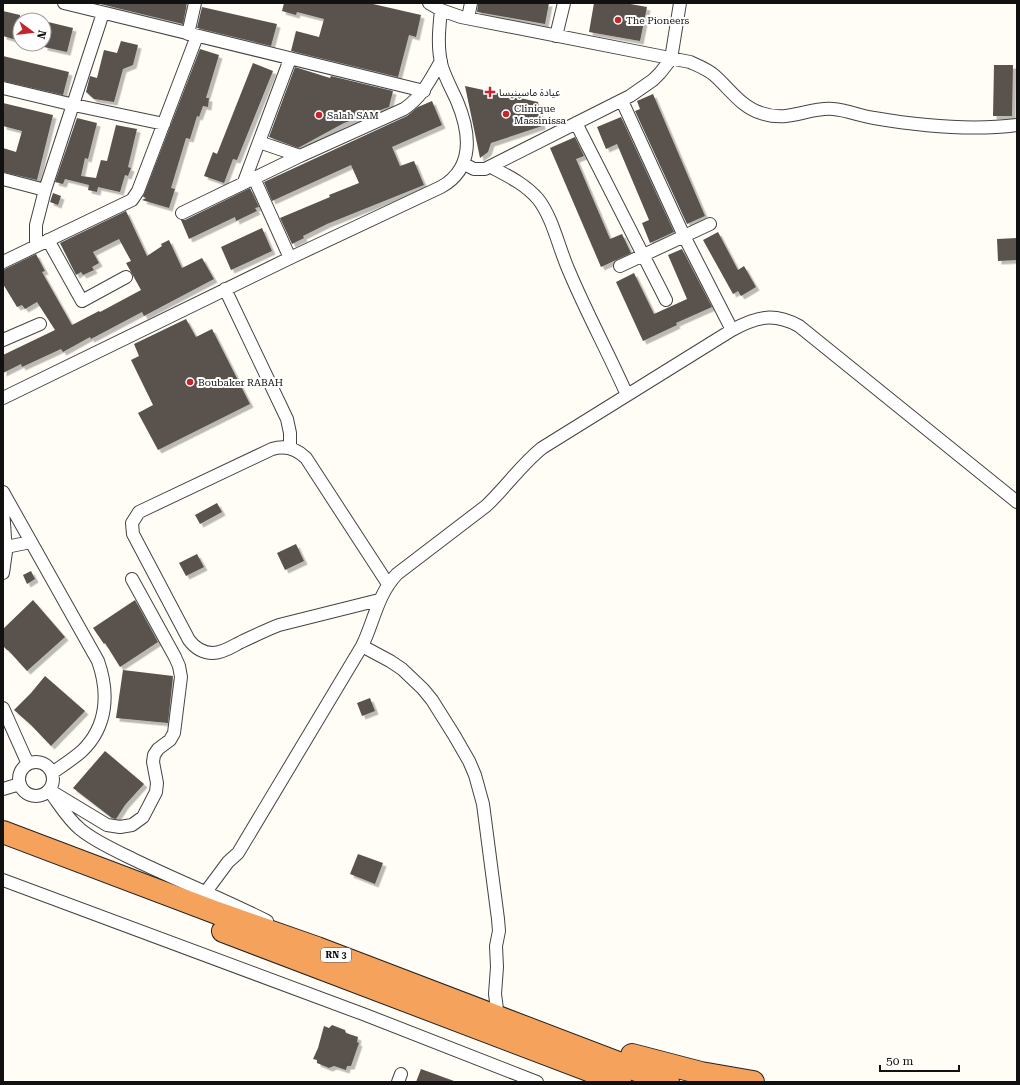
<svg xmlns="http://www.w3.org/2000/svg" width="1020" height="1085" viewBox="0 0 1020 1085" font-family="'Roboto Serif','Noto Sans Arabic',serif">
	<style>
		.building { fill: #5a524d; filter: url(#shadow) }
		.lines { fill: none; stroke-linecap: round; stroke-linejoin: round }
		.street-casing { stroke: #444; stroke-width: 14 }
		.highway-casing { stroke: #222; stroke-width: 24 }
		.street { stroke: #fff; stroke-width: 12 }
		.highway { stroke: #f5a25d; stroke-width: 22 }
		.poi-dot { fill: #c4262e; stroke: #fff; stroke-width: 1.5 }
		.labels { text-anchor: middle; stroke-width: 4; stroke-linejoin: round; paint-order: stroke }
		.shield { fill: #fff; stroke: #585858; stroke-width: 1 }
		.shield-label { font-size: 9px; font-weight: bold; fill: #111 }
		.poi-label { font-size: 10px; fill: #111; stroke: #fff; text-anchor: start }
	</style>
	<defs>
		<filter id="shadow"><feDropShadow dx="3.5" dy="3.5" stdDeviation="0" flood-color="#0004"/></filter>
	</defs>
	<rect width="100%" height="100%" fill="#fffdf5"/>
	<path class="building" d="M 96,3 L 187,3 L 183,24 Z
		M 284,3 L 374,3 L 373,4 L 421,15 L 416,37 L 409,35 L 398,77 L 291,51 L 296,31 L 319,37 L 324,19 L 297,12 L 296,15 L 282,11 Z
		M 478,3 L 549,3 L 545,24 L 477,12 Z
		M 594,3 L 625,3 L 647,7 L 640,41 L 589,32 Z
		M 202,7 L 277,24 L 271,46 L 197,28 Z
		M 3,11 L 20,15 L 20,41 L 3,36 Z
		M 44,21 L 73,28 L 67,52 L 44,47 Z
		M 121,41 L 138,45 L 133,65 L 123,69 L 114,102 L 94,99 L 86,92 L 90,76 L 97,78 L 104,50 L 117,53 Z
		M 200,49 L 219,55 L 206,98 L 209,98 L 208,107 L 203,106 L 199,117 L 197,116 L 190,139 L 186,138 L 171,188 L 175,189 L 169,208 L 142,200 L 146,198 L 143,197 Z
		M 3,56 L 69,72 L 63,95 L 3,81 Z
		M 253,63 L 273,71 L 237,160 L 233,159 L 224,183 L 204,176 L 213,152 L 217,154 Z
		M 994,65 L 1013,65 L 1012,116 L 993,116 Z
		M 295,67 L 330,78 L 331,76 L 393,91 L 389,107 L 344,123 L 298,148 L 269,137 Z
		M 465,86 L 538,102 L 542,126 L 491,143 L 488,152 L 480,158 Z
		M 653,94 L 705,216 L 687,224 L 635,111 L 640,109 L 637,101 Z
		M 432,101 L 442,125 L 392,147 L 400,166 L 414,161 L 424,185 L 327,224 L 303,236 L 304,238 L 292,244 L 280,218 L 330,197 L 329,195 L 359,183 L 351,165 L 272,201 L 264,182 L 407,116 L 418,107 Z
		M 3,103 L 53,115 L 37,180 L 3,172 L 3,148 L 16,152 L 22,131 L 3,126 Z
		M 621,117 L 674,232 L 650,243 L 642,223 L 649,220 L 617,144 L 606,149 L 597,127 Z
		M 77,118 L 97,123 L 88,159 L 85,158 L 81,176 L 96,178 L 101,160 L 107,161 L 116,125 L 137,129 L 128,167 L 131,168 L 128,176 L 125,175 L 120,192 L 98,187 L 97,192 L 88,190 L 89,185 L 65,179 L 63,184 L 55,182 Z
		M 575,137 L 584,156 L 576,159 L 610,239 L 622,234 L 631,253 L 601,267 L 550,148 Z
		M 250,188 L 259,207 L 255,208 L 257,211 L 236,221 L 235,217 L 189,239 L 181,220 L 185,220 Z
		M 53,193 L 61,196 L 58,205 L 50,202 Z
		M 126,211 L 147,256 L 162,246 L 161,244 L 169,240 L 182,268 L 202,258 L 214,279 L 144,316 L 142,312 L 91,339 L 90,337 L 63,352 L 61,349 L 22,367 L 21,364 L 3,373 L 3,355 L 55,330 L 37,302 L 25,309 L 22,305 L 17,307 L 3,284 L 3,270 L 36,254 L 45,271 L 42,272 L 72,325 L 99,311 L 100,312 L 141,290 L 126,263 L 131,261 L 119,239 L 93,252 L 99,263 L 92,267 L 94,270 L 83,275 L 81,272 L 76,275 L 60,243 Z
		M 262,228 L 272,251 L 231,270 L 221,247 Z
		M 718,232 L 738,270 L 744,266 L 756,287 L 741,296 L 738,291 L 733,294 L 703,240 Z
		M 1017,238 L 1017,260 L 998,261 L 997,239 Z
		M 682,249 L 712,307 L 676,323 L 677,325 L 643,341 L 616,282 L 634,273 L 654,314 L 687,299 L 668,255 Z
		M 186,319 L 196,337 L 212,329 L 250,404 L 158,450 L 138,413 L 153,405 L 131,360 L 139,356 L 134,344 Z
		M 217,503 L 222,512 L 200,524 L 195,515 Z
		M 296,544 L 304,561 L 285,570 L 277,553 Z
		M 197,554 L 204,567 L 186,576 L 179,563 Z
		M 31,571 L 35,579 L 27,584 L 23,575 Z
		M 33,600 L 65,637 L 27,671 L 8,650 L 7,650 L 3,646 L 3,629 Z
		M 135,600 L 158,642 L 120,667 L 105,643 L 104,644 L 93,628 Z
		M 123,670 L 173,676 L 168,723 L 116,718 Z
		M 45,676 L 85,711 L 51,746 L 31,725 L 14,710 L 31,693 Z
		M 370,698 L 375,711 L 362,716 L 357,703 Z
		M 105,751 L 144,784 L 125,805 L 116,819 L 112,818 L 73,788 Z
		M 358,854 L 383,863 L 375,884 L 350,874 Z
		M 332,1025 L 345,1030 L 346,1033 L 358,1037 L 357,1042 L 359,1043 L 351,1066 L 347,1066 L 346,1070 L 334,1066 L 329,1068 L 317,1063 L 317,1060 L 313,1059 L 318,1048 L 324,1026 L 329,1028 Z
		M 421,1069 L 454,1081 L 454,1082 L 416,1082 Z"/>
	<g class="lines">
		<defs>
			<path id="street" d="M 64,3 L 424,91
				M 441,10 L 461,17 L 690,62 C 699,66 707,69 714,75 C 729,88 741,107 761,113 C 789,123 807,107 833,109 C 847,110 860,116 874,118 C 921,126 970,131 1017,125
				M 468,18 L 471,3
				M 188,34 L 195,3
				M 556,36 L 564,3
				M 3,88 L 74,105 L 164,124
				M 622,101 L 684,236 L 732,330
				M 576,123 L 666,300
				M 259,142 L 300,156
				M 464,164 L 474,169 L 485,169 L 630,96 L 653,80 L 660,73 L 671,59 L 680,3
				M 491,167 C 508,176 525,184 538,199 C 553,218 559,249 569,271 C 587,314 609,354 627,395
				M 254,178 L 290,258
				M 3,179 L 45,190
				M 244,182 L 290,59
				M 182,213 L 300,156 L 404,109 C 422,97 430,80 441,61
				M 48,240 L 82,301 L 126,277
				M 36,245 L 36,225 L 45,190 L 103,13
				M 3,262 L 132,200 L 138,191 L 197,36
				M 620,266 L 710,224
				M 225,289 L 287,419 L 290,433 L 290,448
				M 3,340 L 40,324
				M 3,398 L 290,258 L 441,187 C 475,168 470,132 457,101 C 452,90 446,79 442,67 C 437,48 439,29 441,10 L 429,3
				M 3,492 L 98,661 C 109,692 108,726 82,751 C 73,759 62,766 52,773
				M 3,509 L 6,552 L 3,573
				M 6,547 L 31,542
				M 379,600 L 279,625 C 266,630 254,636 241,642 C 233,646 223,653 213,653 C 202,653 195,648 189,640 L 133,534 L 132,523 L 139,512 L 272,449 C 285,445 296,448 306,458 L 388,584
				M 362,646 L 390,661 L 402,669 L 423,689 L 432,700 L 454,735 L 469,761 L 475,775 L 483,804 L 498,919 L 499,931 L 496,946 L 497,967 L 495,994 L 498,1017
				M 3,708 L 28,764
				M19 779a17 17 0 1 1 34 0a17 17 0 1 1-34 0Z
				M 3,789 L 20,784
				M 49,790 L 107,825 L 120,827 L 132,825 L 143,817 L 156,792 L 157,783 L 153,762 L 154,755 L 158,749 L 170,740 L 174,733 L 181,677 L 179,666 L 175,657 L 132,579
				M 53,796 C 61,807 69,820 80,829 C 95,842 121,853 139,862 C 181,882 225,900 267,921
				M 3,880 L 363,1014 L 537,1082
				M 205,893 L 228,862 L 238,853 L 362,646 C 374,622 377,595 397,574 L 486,506 C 506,487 521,465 542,448 L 732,330 C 756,317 773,312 799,326 L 1017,502
				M 398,1082 L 401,1074"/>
			<path id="highway" d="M 3,832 L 217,913 L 317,948 L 668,1082
				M 223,931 L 620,1082
				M 632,1055 L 701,1073 L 753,1082"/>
		</defs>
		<use href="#street" class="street-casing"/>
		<use href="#highway" class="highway-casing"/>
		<use href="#street" class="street"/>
		<use href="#highway" class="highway"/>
	</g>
	<g class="poi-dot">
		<circle cx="618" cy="20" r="4"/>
		<path d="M488 86h4v4h4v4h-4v4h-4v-4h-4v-4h4z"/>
		<circle cx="506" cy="114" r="4"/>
		<circle cx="319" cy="115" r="4"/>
		<circle cx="190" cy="382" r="4"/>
	</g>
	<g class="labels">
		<rect class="shield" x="321" y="948" width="30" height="14" rx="3"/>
		<g class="shield-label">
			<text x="336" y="958">RN 3</text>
		</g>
		<g class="poi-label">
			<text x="626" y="24">The Pioneers</text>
			<text x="499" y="96">عيادة ماسينيسا</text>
			<text x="514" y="112">Clinique<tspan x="514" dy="12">Massinissa</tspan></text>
			<text x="327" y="119">Salah SAM</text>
			<text x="198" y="386">Boubaker RABAH</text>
		</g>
	</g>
	<rect width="1020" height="1085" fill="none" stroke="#111111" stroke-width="8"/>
	<g transform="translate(32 32) rotate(105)"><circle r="19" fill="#ffffff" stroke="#a0a0a0"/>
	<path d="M0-3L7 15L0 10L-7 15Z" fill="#c4262e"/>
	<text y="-6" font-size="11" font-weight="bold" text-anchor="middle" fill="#111111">N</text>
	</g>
	<path d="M880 1065v6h79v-6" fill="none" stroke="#111111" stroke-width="2"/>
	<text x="886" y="1065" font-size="12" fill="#111111" stroke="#ffffff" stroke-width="3" paint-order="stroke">50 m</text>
</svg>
